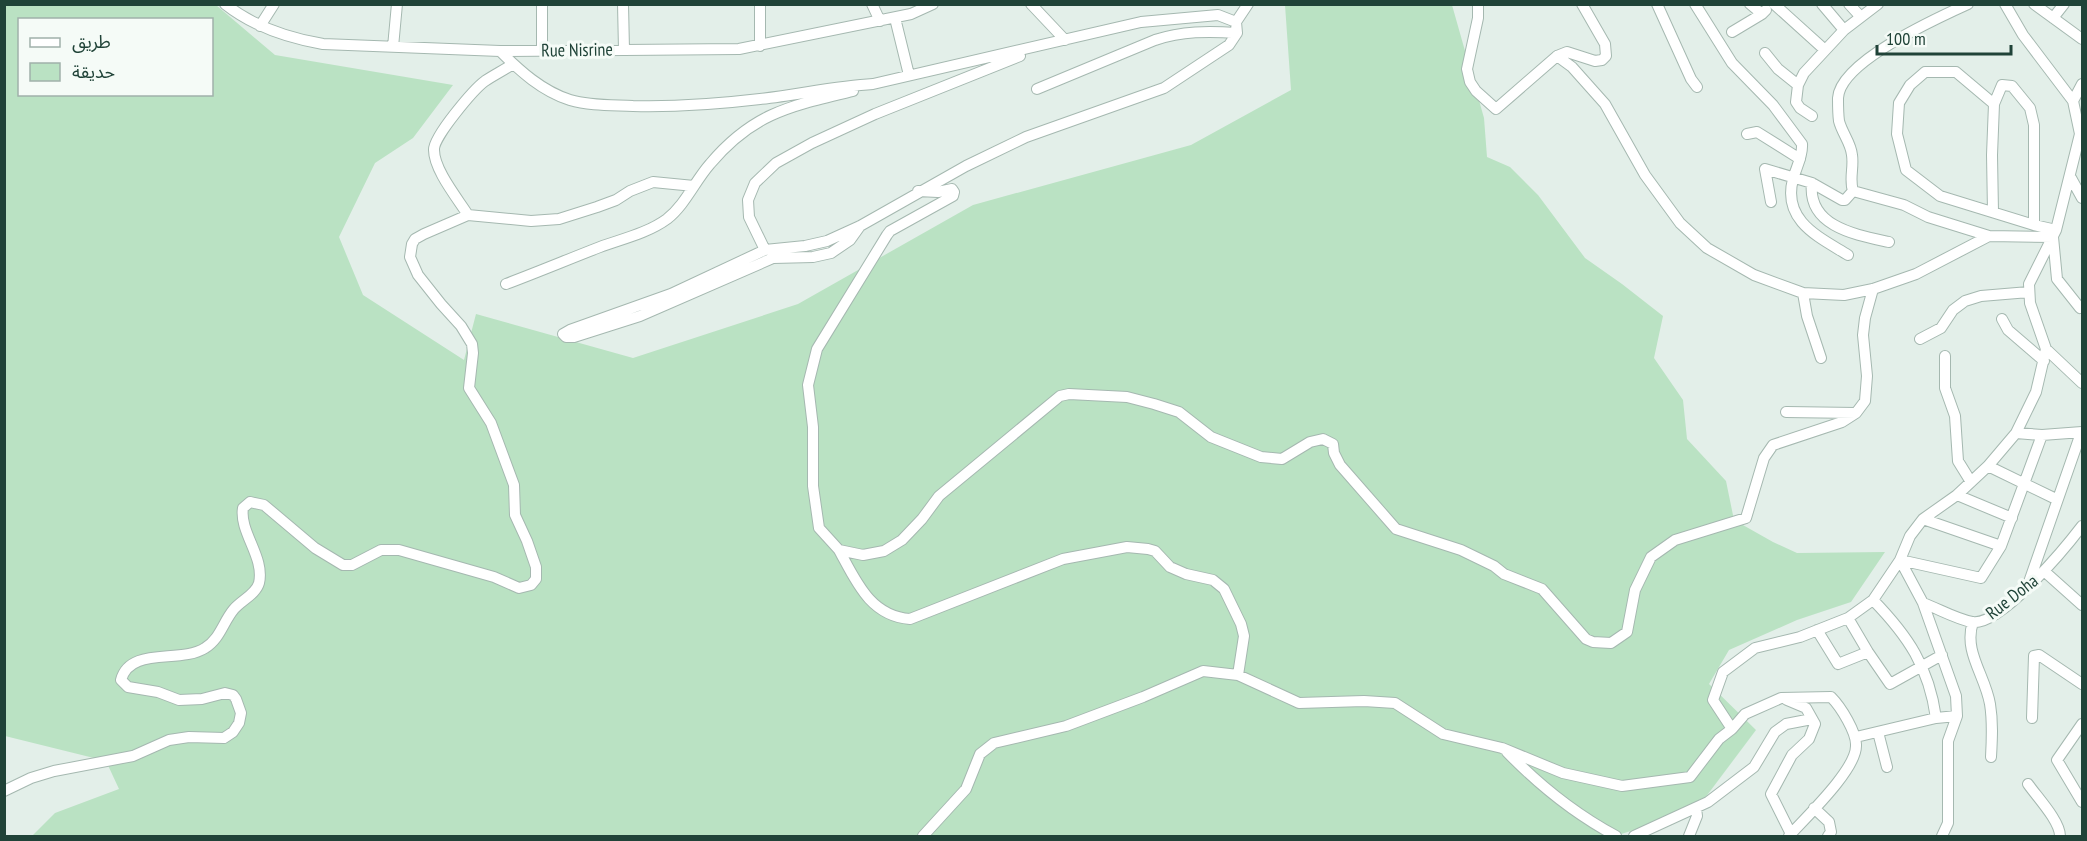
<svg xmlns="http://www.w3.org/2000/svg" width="2087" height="841" viewBox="0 0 2087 841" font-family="'PT Sans Narrow','Noto Sans Arabic',sans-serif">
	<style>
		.green { fill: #bae2c3; fill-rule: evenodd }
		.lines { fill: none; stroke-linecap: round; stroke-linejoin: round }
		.minor-casing { stroke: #a5b8b0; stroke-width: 12 }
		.minor { stroke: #fff; stroke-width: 10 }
		.labels { text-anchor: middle; stroke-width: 6; stroke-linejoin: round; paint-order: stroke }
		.street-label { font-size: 18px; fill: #204338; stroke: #f5fbf7 }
	</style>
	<rect width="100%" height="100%" fill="#e3efe9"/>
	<path class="green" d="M 4,5 L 216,5 L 275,55 L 453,85 L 413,138 L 375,163 L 339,237 L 363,295 L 464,360 L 476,314 L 633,358 L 798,304 L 973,205 L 1191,145 L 1291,90 L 1285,5 L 1452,5 L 1484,118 L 1487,157 L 1510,167 L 1538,195 L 1585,258 L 1622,284 L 1663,316 L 1654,358 L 1683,400 L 1687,439 L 1726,481 L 1734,520 L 1773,542 L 1797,553 L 1885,552 L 1851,602 L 1797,620 L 1729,650 L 1709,684 L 1756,730 L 1696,810 L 1615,836 L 35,836 L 33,835 L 55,813 L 119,789 L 106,761 L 5,736 ZM 20,20 L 212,20 L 212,94 L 20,94 Z"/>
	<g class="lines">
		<defs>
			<path id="minor" d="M 225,4 C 254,27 288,38 323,44 L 500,51 L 739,49 L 911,14 L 933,4
				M 623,4 L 624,50
				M 760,4 L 760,46
				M 872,4 L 880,21
				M 1031,4 L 1065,40
				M 1478,4 L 1478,18 L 1467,69 L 1470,82 L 1476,91 L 1496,109 L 1557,56 L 1572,67 L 1605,104 L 1645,175 L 1680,223 L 1707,248 L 1754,275 L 1803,293 L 1844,295 L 1873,289 L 1916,274 L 1989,236 L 2053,237
				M 1657,4 L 1691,79 L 1697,87
				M 1695,4 L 1732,63 L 1773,105 L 1802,144 C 1803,156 1796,168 1793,179 C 1782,221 1819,237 1848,255
				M 1750,4 L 1762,14 L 1766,10
				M 1774,4 L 1825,50
				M 1822,4 L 1844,30
				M 1849,4 L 1860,16
				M 1968,4 C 1937,18 1840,62 1838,98 C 1838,105 1838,114 1839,121 C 1842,133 1851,143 1852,155 C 1854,168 1849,179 1853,191 L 1904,205 L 1928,217 L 1989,236
				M 2005,4 L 2023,35 L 2073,101 L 2080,134 L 2082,138
				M 2034,4 L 2082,39
				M 895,18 L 909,75
				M 2053,18 L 2064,4
				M 260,26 L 274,4
				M 1732,32 L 1762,14
				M 393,47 L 397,4
				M 542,50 L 542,4
				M 500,51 C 520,71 542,91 570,100 C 590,106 612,105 633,106 C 675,107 718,104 760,99 C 798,95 835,86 873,84 L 1141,22 L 1218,15 L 1236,22
				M 1765,53 L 1778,69 L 1798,85
				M 1557,56 L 1567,52 L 1595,61 L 1602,60 L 1606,56 L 1605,44 L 1582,4
				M 1037,89 L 1155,40 C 1182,31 1208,31 1237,33
				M 2073,101 L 2082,84
				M 1994,104 L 1956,72 L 1925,72 L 1910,85 L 1899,103 L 1897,134 L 1906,170 L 1940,196 L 2034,225 L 2056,230
				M 1812,116 L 1800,108 L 1796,102 L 1798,85 L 1804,73 L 1844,30 L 1878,4
				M 1747,134 L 1757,132 L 1800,159
				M 2071,178 L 2082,198
				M 1812,183 C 1807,227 1857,235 1889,242
				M 918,191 L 938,192 L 952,189 L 954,192 L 953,196 L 890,231 L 887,235 L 817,349 L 808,385 L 813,427 L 813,486 L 819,528 L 839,550 L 863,555 L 884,551 L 902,540 L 922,519 L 939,496 L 1060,396 L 1069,394 L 1127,397 L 1154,404 L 1179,412 L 1211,437 L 1261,457 L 1282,459 L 1310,442 L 1323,439 L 1333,444 L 1334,453 L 1340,465 L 1396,529 L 1461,550 L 1494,566 L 1504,574 L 1542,589 L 1586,639 L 1593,642 L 1611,643 L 1627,632 L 1635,590 L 1651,557 L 1675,540 L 1746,518 L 1764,458 L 1773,445 L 1842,422 L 1856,413 L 1865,401 L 1867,376 L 1863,335 L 1865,318 L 1873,289
				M 1771,202 L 1765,169 L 1812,183 L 1842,200 L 1845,200 L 1853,191
				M 1993,212 L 1992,155 L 1994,104 L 2002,85 L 2012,86 L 2030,108 L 2034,125 L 2034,225
				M 468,215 C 458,199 434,170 434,150 C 433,137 474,89 485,81 C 494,75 504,70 513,64
				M 860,226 L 850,240 L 831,253 L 813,257 L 773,258 L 640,316 L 574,337 L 566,337 L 563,334 L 570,330 L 671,294 L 765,250 L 805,246 L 827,241 L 860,226 L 966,166 L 1026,137 L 1164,88 L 1229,45 L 1237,33 L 1236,22 L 1248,4
				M 2053,237 L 2057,279 L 2080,308 L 2082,307
				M 765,250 L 749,217 L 748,200 L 755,183 L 776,163 L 812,143 L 875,114 L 1020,56
				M 506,284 C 538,272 569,259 600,247 C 622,239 648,233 667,219 C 685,205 695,181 710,164 C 753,113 790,106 853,91
				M 1803,293 L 1807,316 L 1821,358
				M 2002,319 L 2008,330 L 2044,361
				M 1920,339 L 1941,328 L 1953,310 L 1965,301 L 1981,296 L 2029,292
				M 2046,349 L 2082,383
				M 1945,356 L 1945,388 L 1955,416 L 1958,461 L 1971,482
				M 1786,412 L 1856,413
				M 2016,433 L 2042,435 L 2082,432
				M 1988,466 L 2056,499
				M 1957,495 L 2012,518
				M 1923,519 L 2001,546
				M 839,550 C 856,581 870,616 910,619 L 1063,559 L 1127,547 L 1148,549 L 1155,551 L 1170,567 L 1186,574 L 1213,580 L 1224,589 L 1241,624 L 1244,636 L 1238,675
				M 1900,560 L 1923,603 L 1956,696 L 1957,716 L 1948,741 L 1948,823 L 1942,836
				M 1900,560 L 1981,578 L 2001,546 L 2042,435
				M 2044,571 L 2082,605
				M 2028,585 L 2081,433
				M 1873,600 C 1908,636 1929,667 1936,718
				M 1923,603 C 1939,609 1956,619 1972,622 C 2000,627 2066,547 2082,526
				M 1848,618 L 1868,652 L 1890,684 L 1942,655
				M 1973,622 C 1963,651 1985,675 1990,704 C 1993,722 1992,739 1991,757
				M 1817,630 L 1838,664 L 1868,652
				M 1787,700 L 1806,708 L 1815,724 L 1809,739 L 1792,755 L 1771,794 L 1791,834
				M 2032,718 L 2034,656 L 2039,655 L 2082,684
				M 2082,724 L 2057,760 L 2082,802
				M 1732,729 L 1713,700 L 1723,672 L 1755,648 L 1800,637 L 1848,618 L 1873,600 L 1900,560 L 1910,536 L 1923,519 L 1957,495 L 1988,466 L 2016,433 L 2036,392 L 2046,349 L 2030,303 L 2029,284 L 2056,230 L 2080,134
				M 1878,732 L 1887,767
				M 1856,737 L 1936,718 L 1957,716
				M 1507,752 C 1539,785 1575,814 1616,836
				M 2028,784 C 2037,797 2060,821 2060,836
				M 4,791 L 31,778 L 54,771 L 133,756 L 169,740 L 189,737 L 224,738 L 233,732 L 239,723 L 241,713 L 236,699 L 233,695 L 225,693 L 202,699 L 179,700 L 158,692 L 128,687 L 121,680 C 130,646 180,664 205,648 C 220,639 223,622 234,609 C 242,600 256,594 259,583 C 265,557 239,532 243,508 L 250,502 L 264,505 L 315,548 L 343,565 L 352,565 L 381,550 L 399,550 L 494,577 L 519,588 L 531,585 L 536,579 L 536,567 L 527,541 L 515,515 L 514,485 L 491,423 L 469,388 L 473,353 L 472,344 L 461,326 L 441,304 L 418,275 L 410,257 L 412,244 L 415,239 L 424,234 L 468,215 L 531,221 L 559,219 L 597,207 L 616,200 L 630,191 L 653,182 L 694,186
				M 1814,808 L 1829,822 L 1831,832 L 1828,836
				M 923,836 L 966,789 L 980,754 L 994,743 L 1066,726 L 1143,697 L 1203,671 L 1238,675 L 1299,703 L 1364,701 L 1395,703 L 1443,734 L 1502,748 L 1563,773 L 1622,786 L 1690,777 L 1719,739 L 1732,729 L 1745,714 L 1781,698 L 1831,697 C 1841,707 1857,733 1856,746 C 1856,770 1806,817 1789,836
				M 1634,836 L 1708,802 L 1754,767 L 1775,732 L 1786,724 L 1812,719
				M 1689,836 L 1697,816 L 1696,808"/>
		</defs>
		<use href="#minor" class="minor-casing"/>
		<use href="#minor" class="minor"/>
	</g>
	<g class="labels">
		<g class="street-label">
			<text transform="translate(577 50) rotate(-1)" y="6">Rue Nisrine</text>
			<text transform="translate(2012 597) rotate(-38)" y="6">Rue Doha</text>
		</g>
	</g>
	<rect width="2087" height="841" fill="none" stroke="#204338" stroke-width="12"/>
	<rect x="18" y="18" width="195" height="78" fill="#f5fbf7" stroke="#a0b1ab" stroke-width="1.5"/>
	<rect x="30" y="38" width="30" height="9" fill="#ffffff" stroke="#a0b1ab" stroke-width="1.5"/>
	<text x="72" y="48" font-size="18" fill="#204338">طريق</text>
	<rect x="30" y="63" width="30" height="18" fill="#bae2c3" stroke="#a0b1ab" stroke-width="1.5"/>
	<text x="72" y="78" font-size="18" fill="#204338">حديقة</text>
	<path d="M1877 45v9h134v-9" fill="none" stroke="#204338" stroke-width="3"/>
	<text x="1886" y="45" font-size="18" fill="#204338" stroke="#f5fbf7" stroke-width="4.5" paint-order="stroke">100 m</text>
</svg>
